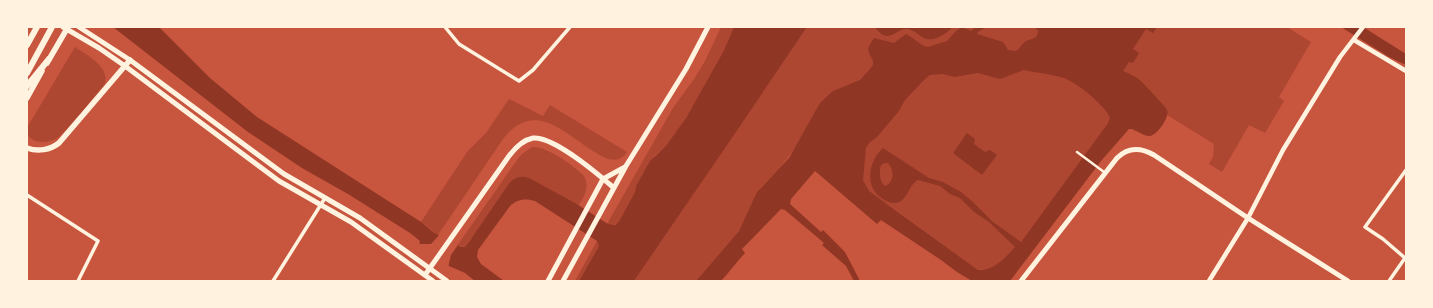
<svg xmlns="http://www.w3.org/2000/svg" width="1433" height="308" viewBox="0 0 1433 308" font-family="'Fira Sans Condensed',sans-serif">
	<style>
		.green { fill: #ae4732 }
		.water { fill: #8f3625; fill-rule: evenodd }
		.pier { fill: #c8553d }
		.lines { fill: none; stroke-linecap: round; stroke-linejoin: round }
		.pedestrian { stroke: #fff3e0; stroke-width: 2.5 }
		.minor { stroke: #fff3e0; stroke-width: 3.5 }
		.tertiary { stroke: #fff3e0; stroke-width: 4.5 }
		.secondary { stroke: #fff3e0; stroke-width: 5 }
		.primary { stroke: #fff3e0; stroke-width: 5.5 }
		.trunk { stroke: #fff3e0; stroke-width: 6 }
	</style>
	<rect width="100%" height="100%" fill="#c8553d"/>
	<path class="green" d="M 721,27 L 734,27 L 723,52 L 686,118 L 674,136 L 666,147 L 655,155 L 636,186 L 635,192 L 618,222 L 613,225 L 607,224 L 673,108 L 694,79 L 705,61 Z
		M 807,27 L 1287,27 L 1311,42 L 1279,97 L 1284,101 L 1265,133 L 1249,125 L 1222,172 L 1209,164 L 1213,157 L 1214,144 L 1167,115 L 1108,123 L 1021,242 L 997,265 L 987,269 L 978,270 L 889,205 L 795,148 L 779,169 L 760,188 L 739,231 L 696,281 L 634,281 L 732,138 Z
		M 75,47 C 86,55 109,65 105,83 C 100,91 64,134 56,139 C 49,142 39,144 32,139 C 27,136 26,132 28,126 Z
		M 509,99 L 543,116 L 550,105 L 627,152 C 622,159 617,161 608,159 C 572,144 539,93 503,139 L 438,235 L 421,222 L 467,152 L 486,133 Z
		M 532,147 C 546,146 575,166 584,176 C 590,187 584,197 578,206 L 511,182 L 469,242 L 465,247 L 457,246 L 517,160 L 522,154 Z
		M 597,241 L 599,246 L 579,281 L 575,281 Z"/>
	<path class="water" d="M 113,27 L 159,27 L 210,78 L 257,117 L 421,222 L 433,232 L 461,247 L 465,247 L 469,242 L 508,185 C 513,178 521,175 529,178 L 575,203 L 608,224 L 615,225 L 619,221 L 635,192 L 636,186 L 650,161 L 666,146 L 686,118 L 723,52 L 734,27 L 807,27 L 732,138 L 634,281 L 579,281 L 599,246 L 597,241 L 535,201 C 526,198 517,199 510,206 L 478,250 L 477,257 L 481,264 L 504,281 L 475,281 L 465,273 L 449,266 L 419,246 L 420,241 L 410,233 L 348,194 L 302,168 L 248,132 Z
		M 875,27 L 953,27 C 945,34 933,44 922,37 C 918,34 913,30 908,29 C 897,27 889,47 875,27 Z
		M 962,27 L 971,31 L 976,27 L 986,27 L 978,32 L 977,34 L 1003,42 L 1008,50 L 1016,51 C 1020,49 1022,43 1026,41 C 1032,38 1037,40 1038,31 L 1035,27 L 1157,27 L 1153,33 L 1146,29 L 1133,49 L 1139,53 L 1133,63 L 1129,62 L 1123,71 C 1129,74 1135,76 1140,80 C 1143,83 1166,107 1167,110 C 1170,117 1157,136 1149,136 C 1144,136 1137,131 1132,129 L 1129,129 L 1101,161 L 1010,281 L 972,281 L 957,272 L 941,260 L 881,220 L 877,224 L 815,171 L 791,199 L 790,204 L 821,232 L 823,230 L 845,252 L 860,281 L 854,281 L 846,266 L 822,245 L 824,243 L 785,210 L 781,209 L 742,249 L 745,253 C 736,262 730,272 721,281 L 696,281 L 739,231 L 757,192 L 789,158 L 820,103 L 833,91 L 860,80 L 870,69 L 873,65 L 873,61 L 869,53 L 868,48 L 874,38 L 894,43 L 906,34 L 908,35 L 924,46 L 928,47 L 947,41 L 956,31 ZM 1024,70 C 1037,73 1051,74 1064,78 C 1076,82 1106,106 1110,118 L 1108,123 L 1021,242 L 993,222 L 973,202 L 961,192 L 943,182 L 929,178 L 883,148 C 868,161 864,188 883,199 C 886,201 890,203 895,203 C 907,203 908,185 918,180 L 940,186 L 950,194 L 960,198 L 974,212 L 989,222 L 1015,247 C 1005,258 993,271 978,270 L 869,191 L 863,180 L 866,148 L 869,143 L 877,137 L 899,111 L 905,100 L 924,80 L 930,75 L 943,74 L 954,77 L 978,73 L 1000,79 ZM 885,163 L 888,163 C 894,170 895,182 885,186 C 879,181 879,172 881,165 Z
		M 1341,27 L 1363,27 L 1406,54 L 1406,65 L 1389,57 Z
		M 967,133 L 975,139 L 974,144 L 985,152 L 990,150 L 997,155 L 982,175 L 953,153 Z"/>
	<path class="pier" d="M 440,234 L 458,245 L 451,255 L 448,268 L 417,246 L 417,244 L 431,244 Z"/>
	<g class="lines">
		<path class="pedestrian" d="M 1077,152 L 1104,172"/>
		<path class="minor" d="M 445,27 L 459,44 L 519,81 L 533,70 L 570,27
			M 27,195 L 98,241 L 78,281
			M 273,281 L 325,198
			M 1389,281 L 1405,258 L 1383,239 L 1365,227 L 1406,170"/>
		<path class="tertiary" d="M 1354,40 L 1406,71
			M 1209,281 L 1248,218 L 1283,150 L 1340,57 L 1363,27"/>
		<path class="secondary" d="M 63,27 L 99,48 L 125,66 L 279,181 L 351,222 L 433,281
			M 79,27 L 130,60 L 284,174 L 360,218 L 447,281
			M 425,275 L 509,156 C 515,148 523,140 533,138 C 553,136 598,174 614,188
			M 548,281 L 603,179 L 625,167
			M 563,281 L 626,166 L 686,69 L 708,27
			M 1021,281 L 1117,158 C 1128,147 1140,147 1154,155 L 1248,218 L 1348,281"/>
		<path class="primary" d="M 47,63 L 68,27
			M 27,98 L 42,71
			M 27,148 C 38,152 50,150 59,143 L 130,60"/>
		<path class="trunk" d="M 27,45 L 37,27
			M 27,73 L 52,27
			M 27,86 L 49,59"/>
	</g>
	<rect width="1433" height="308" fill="none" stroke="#fff3e0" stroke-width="56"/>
</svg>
